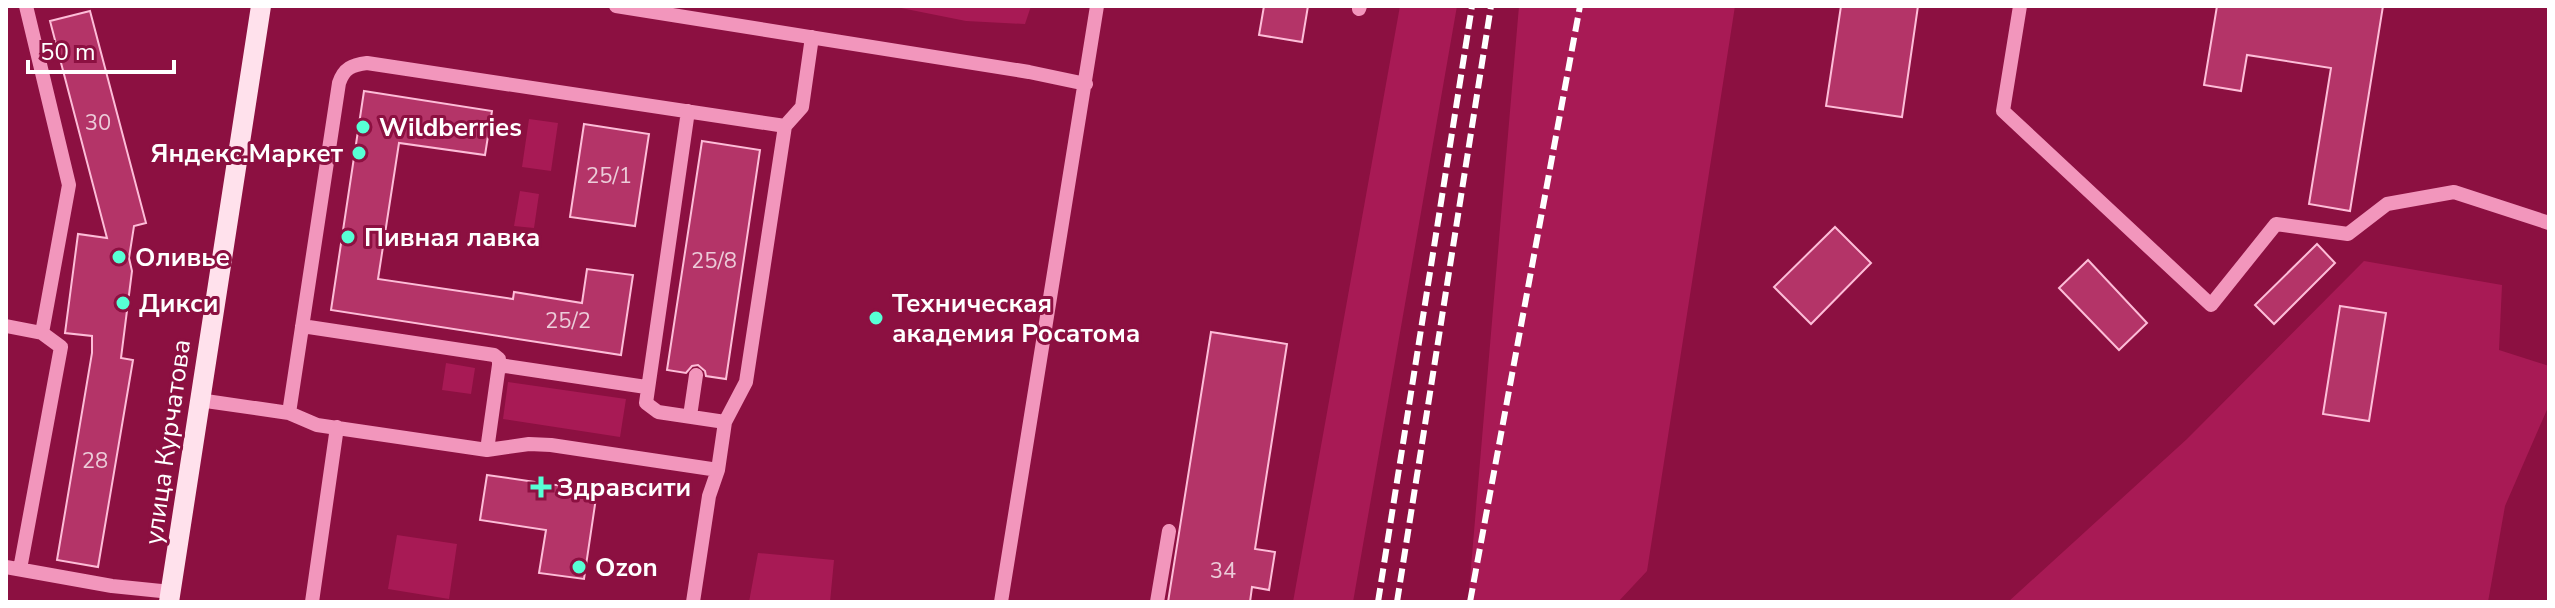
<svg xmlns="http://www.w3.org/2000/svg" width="2555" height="608" viewBox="0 0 2555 608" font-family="'Nunito Sans',sans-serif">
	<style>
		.green { fill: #a81a55 }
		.building { fill: #b43468; stroke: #fdbdd8; stroke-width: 2 }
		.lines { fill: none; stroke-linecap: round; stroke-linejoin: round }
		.minor { stroke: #f296bc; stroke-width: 14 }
		.major { stroke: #ffe1ec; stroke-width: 20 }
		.rail { stroke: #fff; stroke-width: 6; stroke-dasharray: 14 6; stroke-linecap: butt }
		.poi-dot { fill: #57ffd5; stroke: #8c1041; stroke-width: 3 }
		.labels { text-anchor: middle; stroke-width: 6; stroke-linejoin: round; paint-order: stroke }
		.number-label { font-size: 22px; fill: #ecccd9 }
		.poi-label { font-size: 26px; font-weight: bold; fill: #fff; stroke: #8c1041; text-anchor: start }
		.street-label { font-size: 26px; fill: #fff; stroke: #8c1041 }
	</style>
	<rect width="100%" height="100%" fill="#8c1041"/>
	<path class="green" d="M 891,6 L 1031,6 L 1025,24 L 966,21 Z
		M 1400,6 L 1457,6 L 1353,602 L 1293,602 Z
		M 1519,6 L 1735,6 L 1647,571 L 1618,602 L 1468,602 Z
		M 529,119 L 558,123 L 551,171 L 522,167 Z
		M 520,191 L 539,194 L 534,228 L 514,226 Z
		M 2364,261 L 2502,285 L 2499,350 L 2549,366 L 2549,405 L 2505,506 L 2488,602 L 2008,602 L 2187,439 Z
		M 446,363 L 475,368 L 471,394 L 442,390 Z
		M 508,382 L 626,399 L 620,437 L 503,419 Z
		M 397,535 L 457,544 L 449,599 L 388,589 Z
		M 758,553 L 834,560 L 830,602 L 749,602 Z"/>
	<path class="building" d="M 1264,6 L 1308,6 L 1302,42 L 1259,35 Z
		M 1841,6 L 1918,6 L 1902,117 L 1826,106 Z
		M 2217,6 L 2383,6 L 2350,211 L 2309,204 L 2331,68 L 2247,55 L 2241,91 L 2204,85 Z
		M 90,11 L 146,223 L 134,226 L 129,258 L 132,271 L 121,358 L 133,360 L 98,567 L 57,560 L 92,353 L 92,336 L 65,333 L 78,234 L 107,238 L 50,21 Z
		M 364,91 L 492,111 L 485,155 L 399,143 L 378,279 L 513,299 L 514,292 L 582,303 L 587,269 L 633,275 L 621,355 L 331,310 Z
		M 584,124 L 649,134 L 635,226 L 570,217 Z
		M 702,141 L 760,150 L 726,379 L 706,376 L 705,371 L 698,365 L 692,366 L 686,373 L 667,370 Z
		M 1835,227 L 1871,263 L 1811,324 L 1774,287 Z
		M 2317,244 L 2335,263 L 2274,324 L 2255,305 Z
		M 2088,260 L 2147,323 L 2119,350 L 2059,288 Z
		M 2340,306 L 2386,313 L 2369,421 L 2323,414 Z
		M 1211,332 L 1287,344 L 1255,549 L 1275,552 L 1269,590 L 1252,587 L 1250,602 L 1168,602 Z
		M 487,475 L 597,491 L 584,579 L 539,573 L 546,530 L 480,520 Z"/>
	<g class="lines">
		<path class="minor" d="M 616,6 L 1029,72 L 1086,84
			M 2020,6 L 2003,111 L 2211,305 L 2276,224 L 2348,234 L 2387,204 L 2454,192 L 2549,223
			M 1359,9 L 1360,6
			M 688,111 L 646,403 L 658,412 L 725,422
			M 6,326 L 42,333 L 69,185 L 26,6
			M 302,326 L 494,355 L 499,359 L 499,365
			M 199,400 L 289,413 L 339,83 C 344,68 352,65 367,63 L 785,126 L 802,107 L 812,37
			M 289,413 L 317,425 L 487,450 L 529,444 L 551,445 L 718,470
			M 690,416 L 696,375
			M 487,450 L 499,365 L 646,387
			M 6,567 L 112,586 L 171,592
			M 20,569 L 61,347 L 42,333
			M 312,602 L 337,427
			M 693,602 L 709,496 L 718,470 L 725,422 L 746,382 L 785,126
			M 1001,602 L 1097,6
			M 1157,602 L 1169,531"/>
		<path class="major" d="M 169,602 L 261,6"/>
		<path class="rail" d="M 1378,602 L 1472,6
			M 1397,602 L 1491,6
			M 1470,602 L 1580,6"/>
	</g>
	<g class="poi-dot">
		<circle cx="363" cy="127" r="8"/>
		<circle cx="359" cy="153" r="8"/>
		<circle cx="348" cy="237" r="8"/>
		<circle cx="119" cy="257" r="8"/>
		<circle cx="123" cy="303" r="8"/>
		<circle cx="876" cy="318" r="8"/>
		<path d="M537 475h8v8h8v8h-8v8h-8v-8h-8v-8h8z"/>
		<circle cx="579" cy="567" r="8"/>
	</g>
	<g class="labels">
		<g class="number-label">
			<text x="98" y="130">30</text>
			<text x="609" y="183">25/1</text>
			<text x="714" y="268">25/8</text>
			<text x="568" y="328">25/2</text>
			<text x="95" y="468">28</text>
			<text x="1223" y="578">34</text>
		</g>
		<g class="poi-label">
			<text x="379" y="136">Wildberries</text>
			<text x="343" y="162" text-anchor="end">Яндекс.Маркет</text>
			<text x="364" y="246">Пивная лавка</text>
			<text x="135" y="266">Оливье</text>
			<text x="139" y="312">Дикси</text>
			<text x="892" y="312">Техническая<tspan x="892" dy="30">академия Росатома</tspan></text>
			<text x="557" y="496">Здравсити</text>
			<text x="595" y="576">Ozon</text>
		</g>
		<g class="street-label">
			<text transform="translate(167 442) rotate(-82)" y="9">улица Курчатова</text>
		</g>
	</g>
	<rect width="2555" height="608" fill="none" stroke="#ffffff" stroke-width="16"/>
	<path d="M28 60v12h146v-12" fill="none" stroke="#ffffff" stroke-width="4"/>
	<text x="40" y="60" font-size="24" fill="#ffffff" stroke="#8c1041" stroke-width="6" paint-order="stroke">50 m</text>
</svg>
